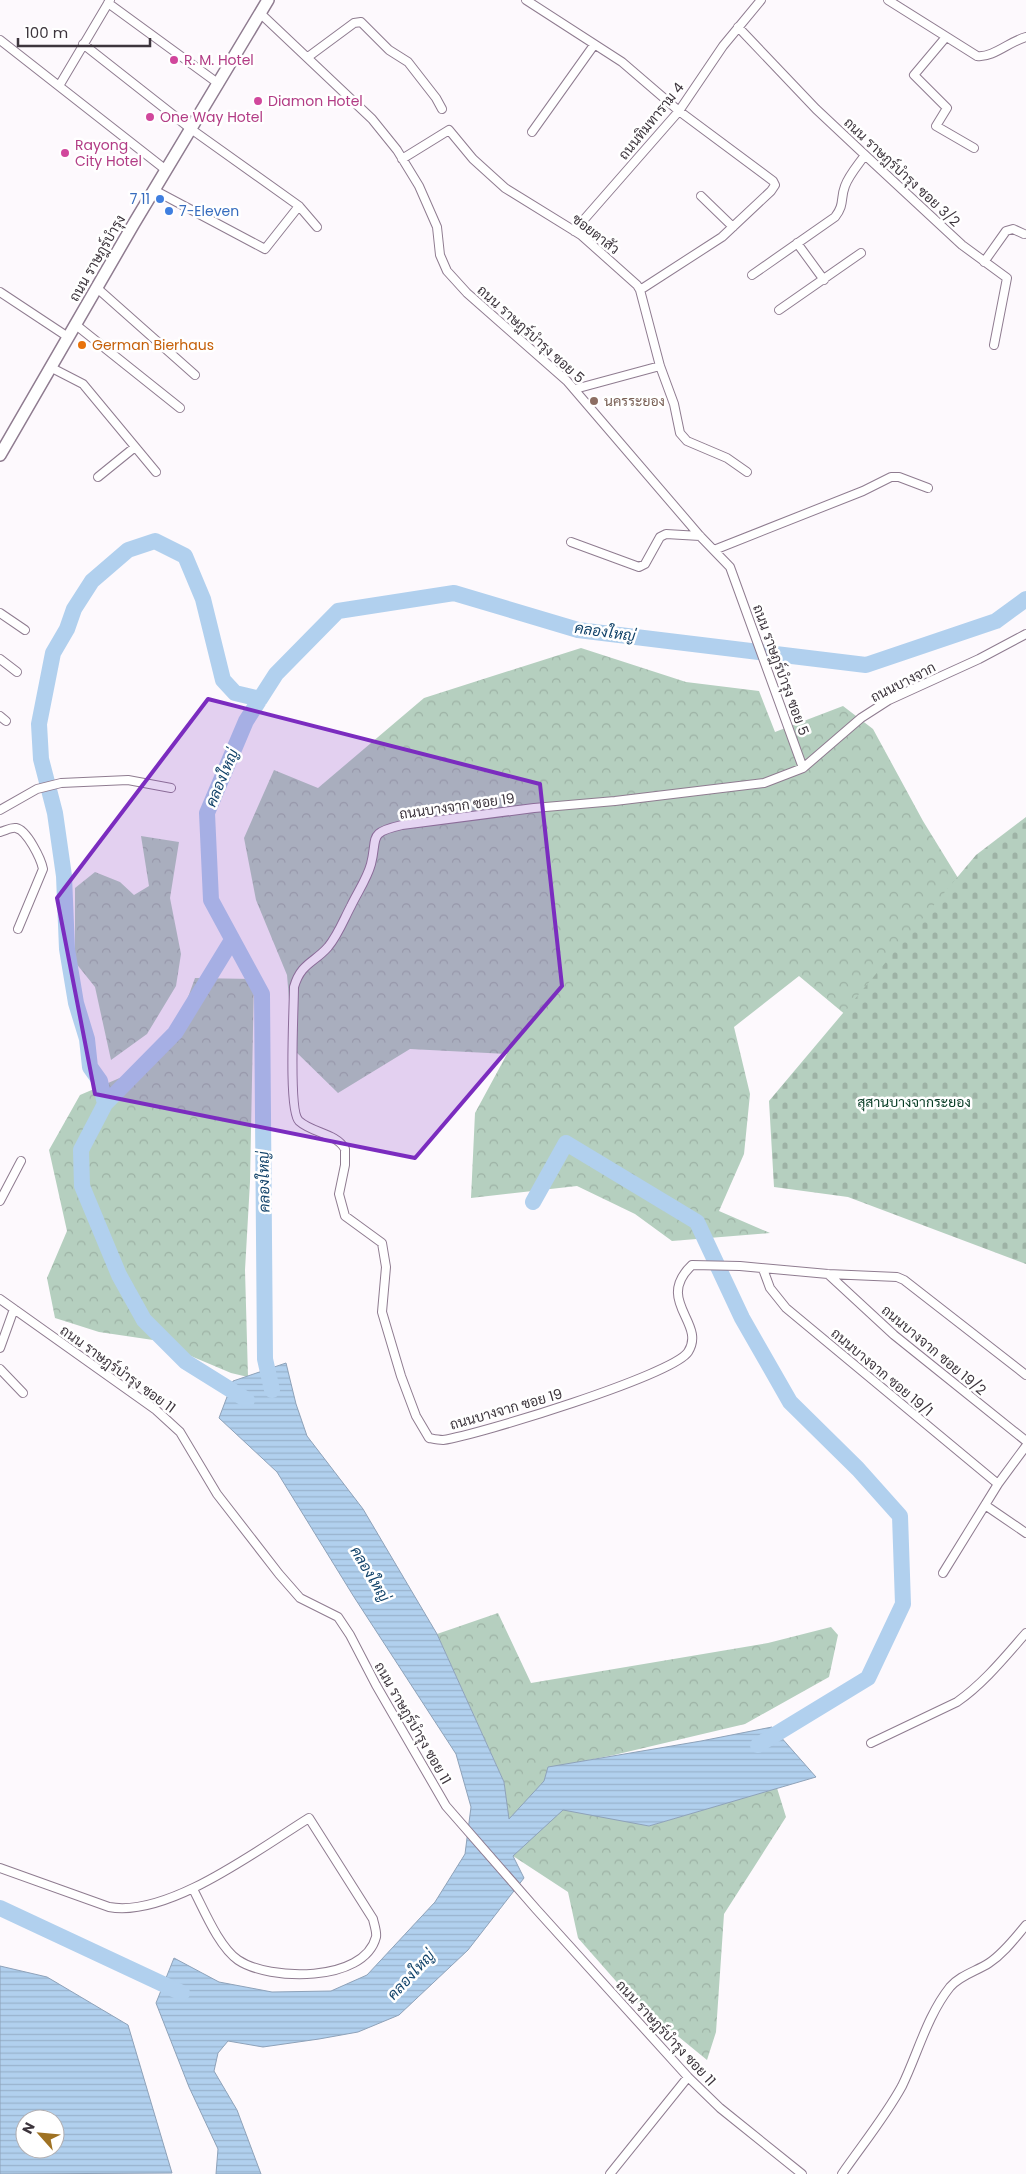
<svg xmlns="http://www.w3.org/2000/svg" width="1026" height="2174" viewBox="0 0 1026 2174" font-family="Poppins,Sarabun,sans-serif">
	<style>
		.forest { fill: url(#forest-crowns) }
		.cemetery { fill: url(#cemetery-stones) }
		.water { fill: url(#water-rules); stroke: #8ea2b9; fill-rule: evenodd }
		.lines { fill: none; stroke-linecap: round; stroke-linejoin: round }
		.river { stroke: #b1d0ee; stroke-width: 16 }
		.street-casing { stroke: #8f7c90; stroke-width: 10 }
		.secondary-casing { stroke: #8f7c90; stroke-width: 14 }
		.street { stroke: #fff; stroke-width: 8 }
		.secondary { stroke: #fff; stroke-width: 11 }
		.marked { fill: #7b2cbf; fill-opacity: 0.2; stroke: #7b2cbf; stroke-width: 4; stroke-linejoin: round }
		.hotel-dot { fill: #d1479c; stroke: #fff; stroke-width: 2 }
		.shop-dot { fill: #3f7fe0; stroke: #fff; stroke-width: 2 }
		.food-dot { fill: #e8710a; stroke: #fff; stroke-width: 2 }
		.education-dot { fill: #8d6e63; stroke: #fff; stroke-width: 2 }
		.labels { text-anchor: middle; stroke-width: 5; stroke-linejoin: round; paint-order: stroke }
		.hotel-label { font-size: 14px; fill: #b23c85; stroke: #fff; text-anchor: start }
		.street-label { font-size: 14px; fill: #3d353d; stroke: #fff }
		.shop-label { font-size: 14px; fill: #366cbe; stroke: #fff; text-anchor: end }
		.food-label { font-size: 14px; fill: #c56008; stroke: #fff; text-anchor: start }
		.education-label { font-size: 14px; fill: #785e54; stroke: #fff; text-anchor: start }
		.park-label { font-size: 14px; fill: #063b24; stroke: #fff }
		.water-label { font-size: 15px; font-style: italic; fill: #12436a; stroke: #fff }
	</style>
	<defs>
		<pattern id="forest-crowns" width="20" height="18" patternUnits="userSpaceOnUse" patternTransform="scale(1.25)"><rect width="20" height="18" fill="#b5cfbf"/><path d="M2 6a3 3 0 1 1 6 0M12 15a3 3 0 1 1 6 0" fill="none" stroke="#9db2a5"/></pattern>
		<pattern id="cemetery-stones" width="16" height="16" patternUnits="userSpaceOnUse" patternTransform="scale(1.25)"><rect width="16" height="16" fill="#b5cfbf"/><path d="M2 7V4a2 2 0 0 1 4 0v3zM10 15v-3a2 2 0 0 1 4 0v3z" fill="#9db2a5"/></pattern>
		<pattern id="water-rules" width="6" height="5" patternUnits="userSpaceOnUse" patternTransform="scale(1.25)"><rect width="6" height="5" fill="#b1d0ee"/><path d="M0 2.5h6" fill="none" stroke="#99b3cd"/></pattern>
	</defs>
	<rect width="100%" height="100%" fill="#fdf9fd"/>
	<path class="forest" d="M 581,648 L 686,682 L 759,691 L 775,732 L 843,706 L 873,729 L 923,821 L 958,878 L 847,1016 L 799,976 L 734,1027 L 750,1094 L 744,1154 L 719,1211 L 770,1233 L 672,1241 L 635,1214 L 577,1186 L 471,1198 L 475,1113 L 507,1054 L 410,1049 L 338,1093 L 293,1049 L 287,975 L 256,900 L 244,838 L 274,770 L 318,788 L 424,698 Z
		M 141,836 L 179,842 L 170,898 L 181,954 L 176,986 L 147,1034 L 111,1060 L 95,987 L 75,962 L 75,888 L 95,872 L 120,882 L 134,895 L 149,886 Z
		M 195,978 L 254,979 L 250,1182 L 245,1270 L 248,1377 L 231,1373 L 153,1340 L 99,1332 L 55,1318 L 47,1278 L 67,1231 L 49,1150 L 80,1095 L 136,1071 L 161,1055 L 175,1033 Z
		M 498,1613 L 531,1683 L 768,1643 L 831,1627 L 838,1635 L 829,1677 L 745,1724 L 614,1755 L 548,1768 L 540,1798 L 649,1826 L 777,1788 L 786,1817 L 724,1914 L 716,2032 L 707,2060 L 630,1997 L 578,1938 L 568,1892 L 513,1856 L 504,1782 L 437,1634 Z"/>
	<path class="cemetery" d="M 1026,817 L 1026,1264 L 848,1197 L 774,1187 L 769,1101 L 976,855 Z"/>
	<path class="water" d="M 286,1363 L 296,1404 L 307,1436 L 363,1509 L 437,1634 L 504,1782 L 509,1819 L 544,1781 L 548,1767 L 701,1741 L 772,1727 L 816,1777 L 649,1826 L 563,1810 L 513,1856 L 524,1878 L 468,1950 L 399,2015 L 358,2032 L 319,2039 L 263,2047 L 228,2041 L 218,2053 L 214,2071 L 237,2110 L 261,2174 L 216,2174 L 218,2149 L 189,2087 L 156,2003 L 174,1958 L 219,1982 L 272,1992 L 331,1991 L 367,1975 L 435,1902 L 465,1854 L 471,1807 L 456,1754 L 354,1597 L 277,1472 L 219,1418 L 233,1381 Z
		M 0,1966 L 47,1977 L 128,2025 L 172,2173 L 0,2174 ZM 25,2119 L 55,2119 L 55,2149 L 25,2149 Z"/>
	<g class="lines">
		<path class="river" d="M 232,940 L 175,1033 L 105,1104 L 81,1150 L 82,1186 L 119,1275 L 144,1320 L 186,1362 L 247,1400
			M 105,1104 L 100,1081 L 90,1067 L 87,1039 L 76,1003 L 67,949 L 64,876 L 55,813 L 41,759 L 39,724 L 53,653 L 67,629 L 74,609 L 92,581 L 128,550 L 155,541 L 185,556 L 203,599 L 223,680 L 235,693 L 260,699
			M 533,1202 L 566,1143 L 697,1222 L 742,1318 L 790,1402 L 858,1469 L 900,1516 L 903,1604 L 868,1678 L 758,1745
			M 272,1390 L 265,1359 L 262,994 L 211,900 L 207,813 L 246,721 L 276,674 L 338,611 L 454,593 L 578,630 L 866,665 L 996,621 L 1026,599
			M 0,1908 L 182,1993"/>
		<defs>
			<path id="street" d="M 526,0 L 622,62 L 679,111 L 773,181 L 775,185 L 771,191 L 722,237 L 640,290
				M 888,0 L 977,56 C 993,58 1010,41 1026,37
				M 108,3 L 219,84
				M 261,14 L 372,119 L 397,150 L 419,186 L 437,227 L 440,255 L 447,271 L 467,293 L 567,381 L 700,536 L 730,567 L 803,768
				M 738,27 L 816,109 L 865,155 L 962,245 L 1007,278 L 994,345
				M 946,37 L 914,75 L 947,108 L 936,126 L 974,148
				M 0,40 L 166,170
				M 83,44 L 191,129 L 299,206 L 317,227
				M 308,57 L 354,23 L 361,22 L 389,50 L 408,62 L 436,98 L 442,109
				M 59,86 L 110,0
				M 532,132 L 594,45
				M 402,159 L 449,130 L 473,159 L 505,188 L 581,235 L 637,285 L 640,290 L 660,366 L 674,404 L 680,433 L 687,441 L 727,458 L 747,472
				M 154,190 L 265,249 L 299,206
				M 701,196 L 733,227
				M 574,231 L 679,111 L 723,46 L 761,0
				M 797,243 L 824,280
				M 984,262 L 1006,231 L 1013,229 L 1024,234
				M 752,275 L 835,217 C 845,204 840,199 845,186 C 849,175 858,165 865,155
				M 97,288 L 195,375
				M 0,292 L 68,337
				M 779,310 L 861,253
				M 76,325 L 180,408
				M 50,367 L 83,384 L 156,472
				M 575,389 L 660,366
				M 98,477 L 135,447
				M 571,542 L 639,567 L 645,564 L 660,537 L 666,534 L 700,536
				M 714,550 L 863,491 L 891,477 L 899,477 L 928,488
				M 0,613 L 25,630
				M 1026,634 L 979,659 L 889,700 L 861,718 L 803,768 L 764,783 L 615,801 L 534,808 L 402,825 C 367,833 378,837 371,864 C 367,879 357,893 351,906 C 344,919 338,935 328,947 C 314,963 301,963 294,987 C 294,1008 288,1111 299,1121 C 312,1133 336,1133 345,1149 L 345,1165 L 339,1194 L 345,1216 L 382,1243 L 386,1267 L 382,1312 L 401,1376 L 416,1416 L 429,1438 C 434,1439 438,1440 443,1440 C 478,1435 673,1375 688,1352 C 707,1323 654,1301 692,1265 L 740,1266 L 828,1274 L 897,1277 L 904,1280 L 1026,1375
				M 0,659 L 17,672
				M 0,716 L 6,721
				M 0,810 L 37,789 L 61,783 L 128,780 L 171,788
				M 0,832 C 5,831 11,827 16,828 C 27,830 41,859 43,869 L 18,929
				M 0,1201 L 21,1161
				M 763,1269 L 770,1288 L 786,1308 L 998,1484
				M 828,1274 L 894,1335 L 1026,1441
				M 0,1299 L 156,1410 L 180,1432 L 217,1494 L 279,1574 L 300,1598 L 338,1617 L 350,1635 L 376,1685 L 446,1806 L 536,1909 L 688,2077 L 720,2108 L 802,2174
				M 0,1348 L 14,1309
				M 0,1369 L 23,1393
				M 985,1505 L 1026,1533
				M 943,1573 L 998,1484 L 1026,1446
				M 871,1743 L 957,1702 C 984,1683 1004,1658 1026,1633
				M 0,1868 L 109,1907 C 168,1918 259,1849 309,1818 L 373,1919 C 374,1924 377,1932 376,1937 C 364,1983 269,1981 238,1960 C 219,1947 204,1910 193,1889
				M 610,2174 L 688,2077
				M 842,2174 C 862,2145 885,2117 902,2086 C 918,2053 927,2016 950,1987 C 960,1975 977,1971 989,1963 C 1004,1953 1015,1938 1026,1925"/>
			<path id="secondary" d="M 0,455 L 133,225 L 268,0"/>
		</defs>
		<use href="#street" class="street-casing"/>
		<use href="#secondary" class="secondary-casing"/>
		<use href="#street" class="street"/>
		<use href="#secondary" class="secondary"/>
	</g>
	<path class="marked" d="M 208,699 L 540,784 L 562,986 L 415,1158 L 95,1094 L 57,898 Z"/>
	<g class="hotel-dot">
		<circle cx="174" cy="60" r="5"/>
		<circle cx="258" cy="101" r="5"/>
		<circle cx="150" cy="117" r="5"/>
		<circle cx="65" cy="153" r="5"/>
	</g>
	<g class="shop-dot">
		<circle cx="160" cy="199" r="5"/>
		<circle cx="169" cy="211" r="5"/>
	</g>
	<circle class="food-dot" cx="82" cy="345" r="5"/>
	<circle class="education-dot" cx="594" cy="401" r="5"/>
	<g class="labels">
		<g class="hotel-label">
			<text x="184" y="65">R. M. Hotel</text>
			<text x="268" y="106">Diamon Hotel</text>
			<text x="160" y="122">One Way Hotel</text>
			<text x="75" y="150">Rayong<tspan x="75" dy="16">City Hotel</tspan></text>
		</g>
		<g class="street-label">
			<text transform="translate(651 121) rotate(-51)" y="5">ถนนทิมทาราม 4</text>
			<text transform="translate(902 172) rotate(43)" y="5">ถนน ราษฎร์บำรุง ซอย 3/2</text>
			<text transform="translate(596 234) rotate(38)" y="5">ซอยตาสัว</text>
			<text transform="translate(97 258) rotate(-60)" y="5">ถนน ราษฎร์บำรุง</text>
			<text transform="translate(531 334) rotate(42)" y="5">ถนน ราษฎร์บำรุง ซอย 5</text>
			<text transform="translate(781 670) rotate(70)" y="5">ถนน ราษฎร์บำรุง ซอย 5</text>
			<text transform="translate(903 682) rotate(-27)" y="5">ถนนบางจาก</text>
			<text transform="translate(457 806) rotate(-8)" y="5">ถนนบางจาก ซอย 19</text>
			<text transform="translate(934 1350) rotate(40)" y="5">ถนนบางจาก ซอย 19/2</text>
			<text transform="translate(118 1369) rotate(36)" y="5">ถนน ราษฎร์บำรุง ซอย 11</text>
			<text transform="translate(882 1372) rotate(40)" y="5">ถนนบางจาก ซอย 19/1</text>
			<text transform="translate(506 1409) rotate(-16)" y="5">ถนนบางจาก ซอย 19</text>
			<text transform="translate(413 1723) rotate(60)" y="5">ถนน ราษฎร์บำรุง ซอย 11</text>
			<text transform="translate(666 2033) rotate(47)" y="5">ถนน ราษฎร์บำรุง ซอย 11</text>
		</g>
		<g class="shop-label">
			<text x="150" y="204">7 11</text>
			<text x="179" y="216" text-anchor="start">7-Eleven</text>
		</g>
		<g class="food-label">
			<text x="92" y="350">German Bierhaus</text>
		</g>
		<g class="education-label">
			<text x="604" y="406">นครระยอง</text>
		</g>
		<g class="park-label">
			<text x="914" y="1107">สุสานบางจากระยอง</text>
		</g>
		<g class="water-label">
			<text transform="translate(605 632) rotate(8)" y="5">คลองใหญ่</text>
			<text transform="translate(222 778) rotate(-67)" y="5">คลองใหญ่</text>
			<text transform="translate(264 1182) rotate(-91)" y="5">คลองใหญ่</text>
			<text transform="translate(370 1574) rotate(59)" y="5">คลองใหญ่</text>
			<text transform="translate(411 1975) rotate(-47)" y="5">คลองใหญ่</text>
		</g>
	</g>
	<g transform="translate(40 2134) rotate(297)"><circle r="24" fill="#ffffff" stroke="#b1aeb1"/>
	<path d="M0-4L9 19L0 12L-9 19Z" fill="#9f7223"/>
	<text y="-8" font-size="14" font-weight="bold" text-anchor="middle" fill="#3d353d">N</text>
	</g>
	<path d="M18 38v8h132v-8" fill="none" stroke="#3d353d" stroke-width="2.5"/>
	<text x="25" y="38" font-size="15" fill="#3d353d" stroke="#ffffff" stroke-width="4" paint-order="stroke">100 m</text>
</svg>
